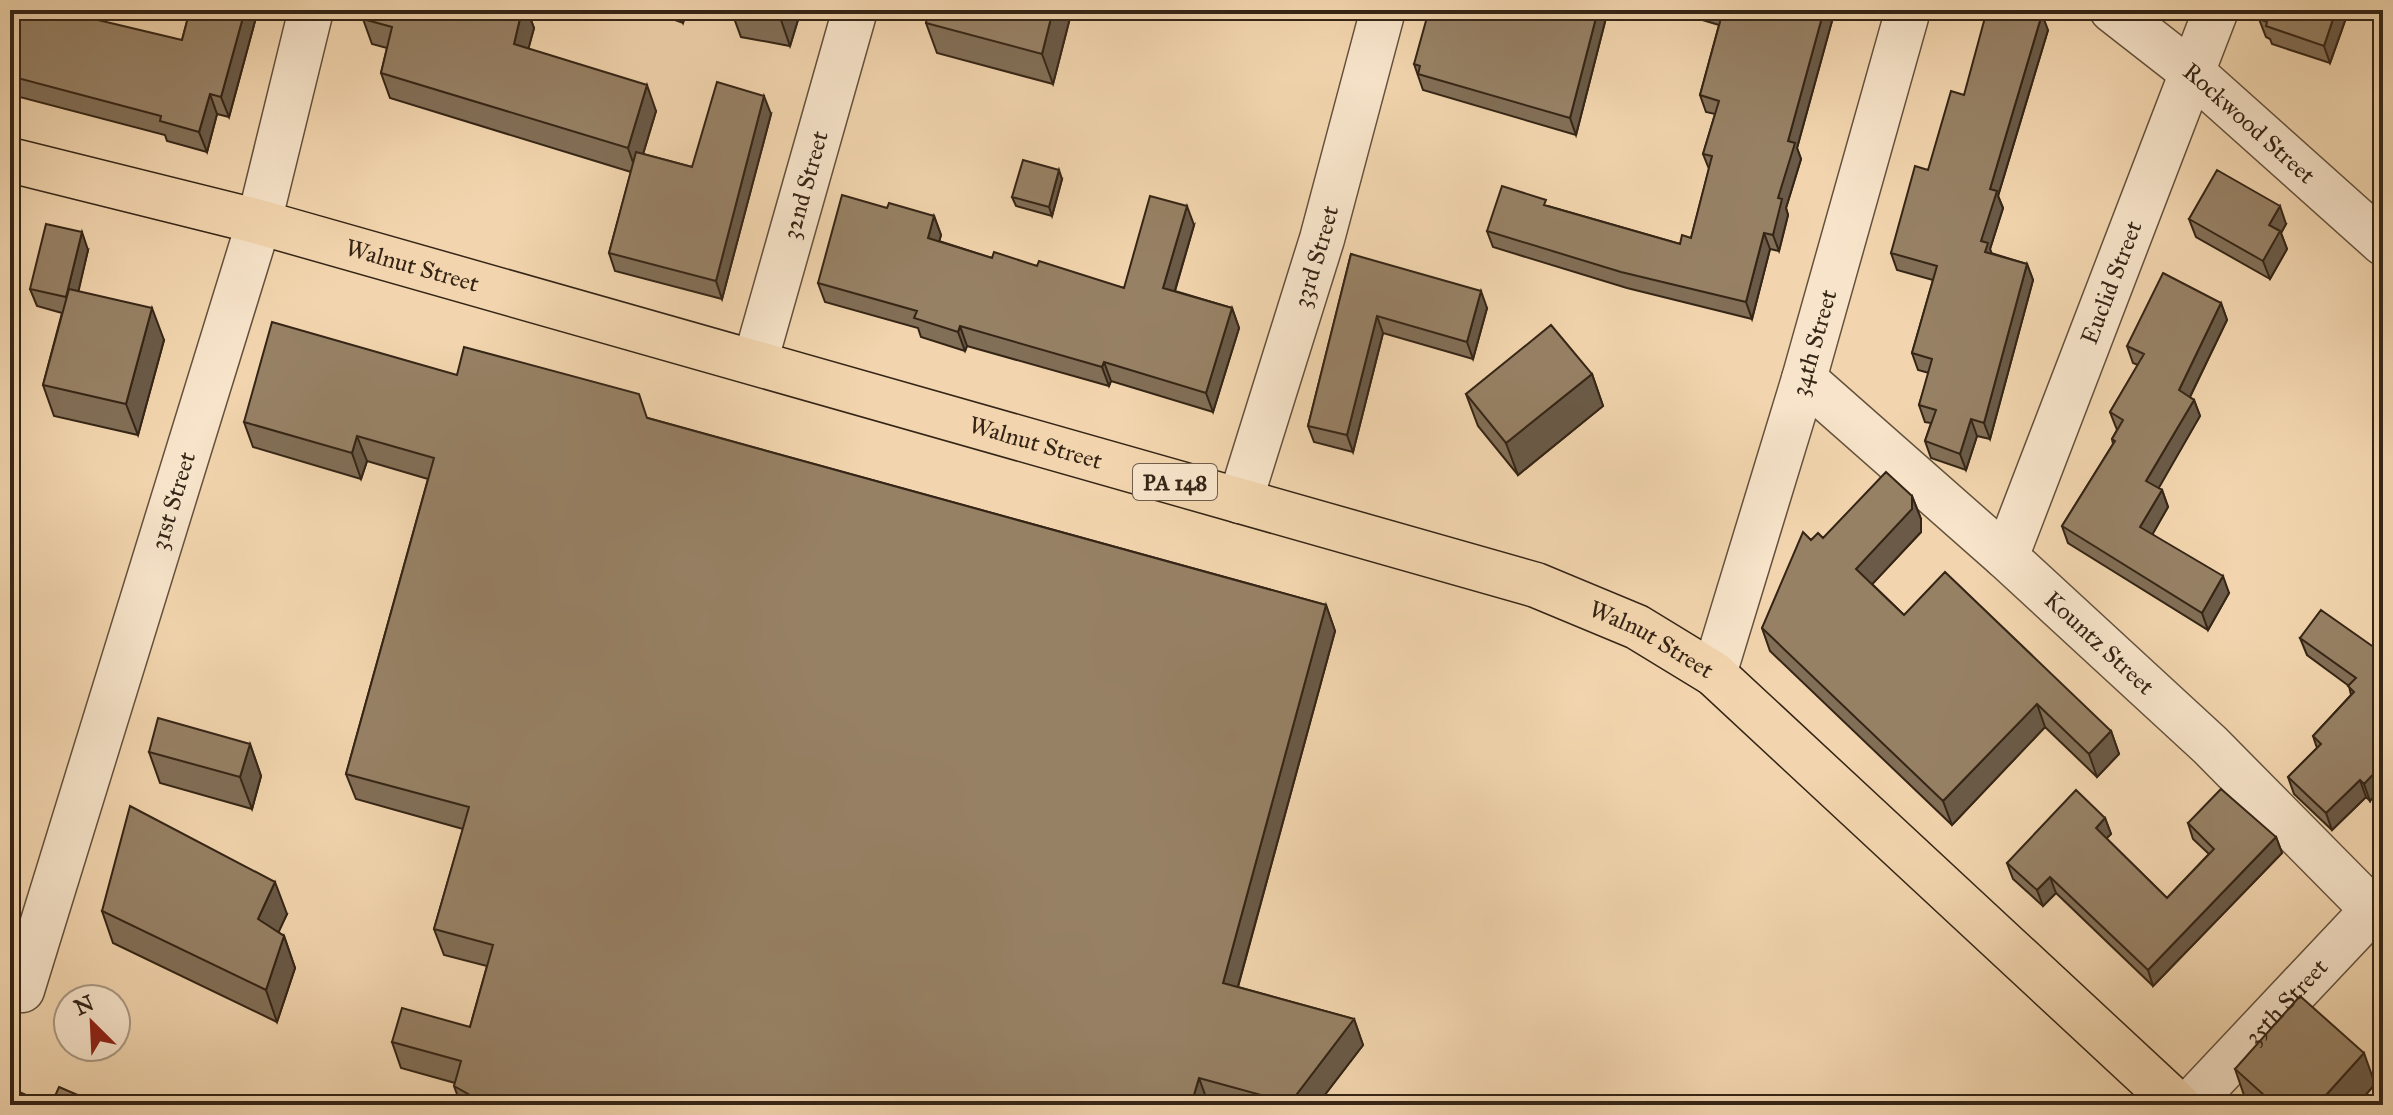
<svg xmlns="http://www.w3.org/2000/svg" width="2393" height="1115" viewBox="0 0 2393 1115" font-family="'IM FELL Great Primer',serif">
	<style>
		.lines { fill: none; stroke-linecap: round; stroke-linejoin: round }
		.street-casing { stroke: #64513c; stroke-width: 47 }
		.primary-casing { stroke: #352516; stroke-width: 47 }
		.street { stroke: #f7e4ca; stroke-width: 44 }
		.primary { stroke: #f2d5ae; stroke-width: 44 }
		.wall { fill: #826f57; stroke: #352516; stroke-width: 2 }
		.shaded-wall { fill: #6a5a47; stroke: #352516; stroke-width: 2 }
		.building { fill: #978165; stroke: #352516; stroke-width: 2 }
		.labels { text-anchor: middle; stroke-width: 6; stroke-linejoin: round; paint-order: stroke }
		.shield { fill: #f7e4ca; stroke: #6f5e4c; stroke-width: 2 }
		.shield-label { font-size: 22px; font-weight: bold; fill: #352516 }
		.street-label { font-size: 24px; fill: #352516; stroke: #f7e4ca }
	</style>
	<rect width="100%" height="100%" fill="#f2d5ae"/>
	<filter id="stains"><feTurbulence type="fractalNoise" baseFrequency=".0025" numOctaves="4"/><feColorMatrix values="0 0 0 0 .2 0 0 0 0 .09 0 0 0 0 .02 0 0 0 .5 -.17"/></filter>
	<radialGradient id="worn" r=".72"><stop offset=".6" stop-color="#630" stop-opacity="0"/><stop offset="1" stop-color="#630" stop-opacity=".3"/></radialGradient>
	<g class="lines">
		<defs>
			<g id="street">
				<path id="s1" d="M 2112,10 L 2194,74 L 2383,243"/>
				<path id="s2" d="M 755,362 L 855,10"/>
				<path id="s3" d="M 1804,379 L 2006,557 L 2210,745 L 2383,920"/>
				<path id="s4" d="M 1240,501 L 1322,239 L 1383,10"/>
				<path id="s5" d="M 2006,557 L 2216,10"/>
				<path id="s6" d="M 1714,674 L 1804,379 L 1908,10"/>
				<path id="s7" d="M 22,990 L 259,222 L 311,10"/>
				<path id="s8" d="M 2189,1105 L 2383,899"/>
			</g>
			<g id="primary">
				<path id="s9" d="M 10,160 L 259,222 L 1536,585 L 1637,627 L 1714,674 L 2178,1105"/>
			</g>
		</defs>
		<use href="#street" class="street-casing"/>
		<use href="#primary" class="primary-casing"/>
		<use href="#street" class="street"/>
		<use href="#primary" class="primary"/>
	</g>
	<path class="wall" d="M 190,10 L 258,10 L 229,117 L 217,114 L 207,152 L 167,141 L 165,135 L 12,95 L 10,90 L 10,53 L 182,40 Z
		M 366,10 L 527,10 L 534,28 L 528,49 L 656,111 L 643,154 L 692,167 L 771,114 L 722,299 L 615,271 L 609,253 L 631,172 L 390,98 L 381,73 L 387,48 L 372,44 L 363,19 Z
		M 648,10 L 687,10 L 683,23 Z
		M 731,10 L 801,10 L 790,46 L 741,37 Z
		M 924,10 L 1072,10 L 1053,84 L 937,53 L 926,23 L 927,18 Z
		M 1608,10 L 1576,135 L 1423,90 L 1414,64 Z
		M 1669,10 L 1835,10 L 1797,148 L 1801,159 L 1786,208 L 1788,215 L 1779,251 L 1770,249 L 1752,319 L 1627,288 L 1493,247 L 1487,231 L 1548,206 L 1680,244 L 1691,238 L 1709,169 L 1703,154 L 1715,114 L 1706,112 L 1700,95 L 1719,25 Z
		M 2262,10 L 2343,10 L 2346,18 L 2330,63 L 2272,44 L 2270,39 L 2266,37 L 2259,19 Z
		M 2048,30 L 1998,196 L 2003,208 L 1990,249 L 1991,253 L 2027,264 L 2033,280 L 1990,439 L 1977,436 L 1966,470 L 1931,458 L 1925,441 L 1931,423 L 1925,422 L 1919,405 L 1929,373 L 1918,370 L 1912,353 L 1933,280 L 1897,270 L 1891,253 L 1928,170 Z
		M 1062,179 L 1052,216 L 1016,206 L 1012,197 Z
		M 887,208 L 934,216 L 941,235 L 939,241 L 992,258 L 1037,266 L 1124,288 L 1194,225 L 1175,291 L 1232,308 L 1239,328 L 1213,412 L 1111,381 L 1109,386 L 967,346 L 965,351 L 921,337 L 918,328 L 825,302 L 818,283 Z
		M 2189,219 L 2286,224 L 2281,233 L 2287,249 L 2270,279 L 2196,237 Z
		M 88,250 L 78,291 L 164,340 L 138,435 L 54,416 L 43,385 L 62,313 L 37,306 L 30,289 Z
		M 1351,254 L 1487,308 L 1473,359 L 1383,333 L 1353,452 L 1314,442 L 1308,426 Z
		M 2221,303 L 2227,320 L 2190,397 L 2194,400 L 2200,416 L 2158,488 L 2162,490 L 2168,507 L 2152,534 L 2229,593 L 2208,630 L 2068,543 L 2062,526 L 2113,444 L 2112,439 L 2117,430 L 2110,412 L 2138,365 L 2133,363 L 2127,346 Z
		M 1592,374 L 1603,406 L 1518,475 L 1478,426 L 1466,394 Z
		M 457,375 L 648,418 L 1326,605 L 1335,631 L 1238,987 L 1354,1019 L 1363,1045 L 1317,1105 L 1214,1105 L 1208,1103 L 1208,1105 L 461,1105 L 454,1086 L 455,1083 L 401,1068 L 392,1042 L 470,1027 L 487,966 L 444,955 L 434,929 L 463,829 L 356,799 L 346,774 L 428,479 L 367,461 L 361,479 L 253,447 L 244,422 Z
		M 1912,496 L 1921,519 L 1921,532 L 1872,584 L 1904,615 L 2111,731 L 2119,754 L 2097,777 L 2045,727 L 1952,825 L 1770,651 L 1762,628 L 1811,540 L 1823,538 Z
		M 2300,638 L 2375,648 L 2370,801 L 2366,797 L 2332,830 L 2294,794 L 2288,777 L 2317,748 L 2313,736 L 2351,695 L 2349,686 L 2307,655 Z
		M 250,744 L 261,776 L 252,809 L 160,783 L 149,752 Z
		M 2105,818 L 2111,834 L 2106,838 L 2167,898 L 2209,854 L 2193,839 L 2188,823 L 2276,837 L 2282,853 L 2153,986 L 2056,893 L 2043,906 L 2013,879 L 2007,863 Z
		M 102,911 L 287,914 L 278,932 L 284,936 L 295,968 L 277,1022 L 113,943 Z
		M 2235,1069 L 2375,1084 L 2357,1105 L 2251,1105 L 2246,1101 Z"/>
	<path class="shaded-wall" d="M 245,10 L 258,10 L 229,117 L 221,97 Z
		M 522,10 L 527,10 L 534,28 L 523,69 L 514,44 Z
		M 678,10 L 687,10 L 683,23 Z
		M 782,10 L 801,10 L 790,46 L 780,17 Z
		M 1053,10 L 1072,10 L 1053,84 L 1042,54 Z
		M 1598,10 L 1608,10 L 1576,135 L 1570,118 Z
		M 1824,10 L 1835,10 L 1797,148 L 1801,159 L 1786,208 L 1788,215 L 1779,251 L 1773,235 L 1778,198 L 1788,141 Z
		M 2336,10 L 2343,10 L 2346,18 L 2330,63 L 2324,46 Z
		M 2042,14 L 2048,30 L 1998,196 L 2003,208 L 1990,249 L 1994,259 L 1991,268 L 1981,241 L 1990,189 Z
		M 647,85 L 656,111 L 637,174 L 628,148 Z
		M 210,94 L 217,114 L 207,152 L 199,132 Z
		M 764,96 L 771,114 L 722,299 L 716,281 Z
		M 1059,170 L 1062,179 L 1052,216 L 1049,207 Z
		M 1187,206 L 1194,225 L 1170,307 L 1163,288 Z
		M 2280,206 L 2286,224 L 2281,233 L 2287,249 L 2270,279 L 2263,261 L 2269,225 Z
		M 934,216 L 941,235 L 935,257 L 928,238 Z
		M 82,232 L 88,250 L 73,315 L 66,297 Z
		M 1764,233 L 1770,249 L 1752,319 L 1746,302 Z
		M 2027,264 L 2033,280 L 1990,439 L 1984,423 Z
		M 1481,291 L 1487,308 L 1473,359 L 1467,342 Z
		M 2221,303 L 2227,320 L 2185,407 L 2179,390 Z
		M 152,308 L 164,340 L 138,435 L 126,404 Z
		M 1232,308 L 1239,328 L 1213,412 L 1206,393 Z
		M 1377,316 L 1383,333 L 1353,452 L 1347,435 Z
		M 960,326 L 967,346 L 965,351 L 958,332 Z
		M 1104,362 L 1111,381 L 1109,386 L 1102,367 Z
		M 1592,374 L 1603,406 L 1518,475 L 1506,443 Z
		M 2194,400 L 2200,416 L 2153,498 L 2146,481 Z
		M 1971,419 L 1977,436 L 1966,470 L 1960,454 Z
		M 357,436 L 367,461 L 361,479 L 352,453 Z
		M 2162,490 L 2168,507 L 2147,544 L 2140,527 Z
		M 1912,496 L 1921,519 L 1921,532 L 1865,592 L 1856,569 Z
		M 2223,576 L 2229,593 L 2208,630 L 2202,613 Z
		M 1326,605 L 1335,631 L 1232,1008 L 1223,983 Z
		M 10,651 L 16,667 L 10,691 Z
		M 2037,704 L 2045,727 L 1952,825 L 1943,801 Z
		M 2111,731 L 2119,754 L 2097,777 L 2089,754 Z
		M 250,744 L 261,776 L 252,809 L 240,777 Z
		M 2383,749 L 2383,787 L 2370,801 L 2364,784 L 2378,754 Z
		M 2360,780 L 2366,797 L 2332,830 L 2326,813 Z
		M 2105,818 L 2111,834 L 2101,844 L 2096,828 Z
		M 2276,837 L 2282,853 L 2153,986 L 2148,970 Z
		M 2050,877 L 2056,893 L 2043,906 L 2037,890 Z
		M 275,882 L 287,914 L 270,951 L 258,919 Z
		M 284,936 L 295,968 L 277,1022 L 266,990 Z
		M 1354,1019 L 1363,1045 L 1317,1105 L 1291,1105 L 1290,1103 Z
		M 2364,1053 L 2375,1084 L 2357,1105 L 2317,1105 Z
		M 1199,1078 L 1208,1103 L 1208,1105 L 1191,1105 Z"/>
	<path class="building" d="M 21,10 L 56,10 L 182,40 L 190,10 L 245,10 L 221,97 L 210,94 L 199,132 L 160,121 L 161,116 L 10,76 L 10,53 Z
		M 366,10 L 522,10 L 514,44 L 647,85 L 628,148 L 381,73 L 392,27 L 363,19 Z
		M 742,10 L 782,10 L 780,17 Z
		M 929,10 L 1053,10 L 1042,54 L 926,23 Z
		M 1429,10 L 1598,10 L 1570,118 L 1418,74 L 1420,66 L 1414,64 Z
		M 1719,10 L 1824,10 L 1788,141 L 1795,143 L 1778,198 L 1782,199 L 1773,235 L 1764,233 L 1746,302 L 1621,272 L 1487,231 L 1502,186 L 1546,200 L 1544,205 L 1680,244 L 1682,235 L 1691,238 L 1712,156 L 1703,154 L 1719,101 L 1700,95 L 1723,11 Z
		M 1987,10 L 2029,10 L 2042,14 L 1990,189 L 1997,191 L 1981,241 L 1988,243 L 1985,252 L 2027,264 L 1984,423 L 1971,419 L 1960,454 L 1925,441 L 1936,410 L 1919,405 L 1932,359 L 1912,353 L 1937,266 L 1891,253 L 1915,166 L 1928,170 L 1951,91 L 1964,95 Z
		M 2262,10 L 2336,10 L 2324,46 L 2266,26 L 2267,22 L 2259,19 Z
		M 717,82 L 764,96 L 716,281 L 609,253 L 636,152 L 692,167 Z
		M 1023,160 L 1059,170 L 1049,207 L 1012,197 Z
		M 2217,170 L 2280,206 L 2269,225 L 2280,231 L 2263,261 L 2189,219 Z
		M 842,195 L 887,208 L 889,203 L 934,216 L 928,238 L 992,258 L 994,252 L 1037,266 L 1039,261 L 1124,288 L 1150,196 L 1187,206 L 1163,288 L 1232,308 L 1206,393 L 1104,362 L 1102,367 L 960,326 L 958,332 L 914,318 L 917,311 L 818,283 Z
		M 46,224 L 82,232 L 66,297 L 30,289 Z
		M 1351,254 L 1481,291 L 1467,342 L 1377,316 L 1347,435 L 1308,426 Z
		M 2163,273 L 2221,303 L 2179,390 L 2194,400 L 2146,481 L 2162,490 L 2140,527 L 2223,576 L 2202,613 L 2062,526 L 2115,441 L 2112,439 L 2123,420 L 2110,412 L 2144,354 L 2127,346 Z
		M 69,289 L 152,308 L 126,404 L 43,385 Z
		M 272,322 L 457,375 L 464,347 L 639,394 L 647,418 L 1326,605 L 1223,983 L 1354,1019 L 1290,1103 L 1199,1078 L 1191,1105 L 488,1105 L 454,1086 L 461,1061 L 392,1042 L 402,1008 L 470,1027 L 493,945 L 434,929 L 469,807 L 346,774 L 434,458 L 357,436 L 352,453 L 244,422 Z
		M 1551,325 L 1592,374 L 1506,443 L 1466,394 Z
		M 1886,472 L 1912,496 L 1912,509 L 1856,569 L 1904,615 L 1945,572 L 2111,731 L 2089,754 L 2037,704 L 1943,801 L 1762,628 L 1803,532 L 1811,540 L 1818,533 L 1823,538 Z
		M 2321,610 L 2375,648 L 2383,639 L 2383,749 L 2378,754 L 2383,759 L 2383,764 L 2364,784 L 2360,780 L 2326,813 L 2288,777 L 2321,744 L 2313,736 L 2354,692 L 2348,686 L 2356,678 L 2300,638 Z
		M 158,718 L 250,744 L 240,777 L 149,752 Z
		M 2221,789 L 2276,837 L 2148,970 L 2050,877 L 2037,890 L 2007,863 L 2076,790 L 2105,818 L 2096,828 L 2167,898 L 2214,849 L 2188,823 Z
		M 130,806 L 275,882 L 258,919 L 284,936 L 266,990 L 102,911 Z
		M 2300,996 L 2364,1053 L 2317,1105 L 2275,1105 L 2235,1069 Z
		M 59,1087 L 94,1102 L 92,1105 L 51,1105 Z
		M 10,1088 L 49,1105 L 10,1105 Z"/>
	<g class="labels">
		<rect class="shield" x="1133" y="464" width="84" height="36" rx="6"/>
		<g class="shield-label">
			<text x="1175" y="490">PA 148</text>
		</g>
		<g class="street-label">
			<text dy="8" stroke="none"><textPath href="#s1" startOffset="178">Rockwood Street</textPath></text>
			<text dy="8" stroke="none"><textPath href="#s2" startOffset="184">32nd Street</textPath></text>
			<text dy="8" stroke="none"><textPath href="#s4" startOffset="256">33rd Street</textPath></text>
			<text dy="8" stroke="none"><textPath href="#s9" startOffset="416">Walnut Street</textPath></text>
			<text dy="8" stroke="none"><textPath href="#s5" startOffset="294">Euclid Street</textPath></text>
			<text dy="8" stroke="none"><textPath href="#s6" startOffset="346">34th Street</textPath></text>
			<text dy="8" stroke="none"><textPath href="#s9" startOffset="1064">Walnut Street</textPath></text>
			<text dy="8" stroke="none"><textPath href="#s7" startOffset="512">31st Street</textPath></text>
			<text dy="8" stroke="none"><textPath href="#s9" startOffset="1712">Walnut Street</textPath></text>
			<text dy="8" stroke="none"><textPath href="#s3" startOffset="396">Kountz Street</textPath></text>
			<text dy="8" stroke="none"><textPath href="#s8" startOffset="142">35th Street</textPath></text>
		</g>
	</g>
	<rect width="2393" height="1115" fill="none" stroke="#f2d5ae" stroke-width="40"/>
	<rect x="12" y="12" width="2369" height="1091" fill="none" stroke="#352516" stroke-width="4"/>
	<rect x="20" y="20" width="2353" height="1075" fill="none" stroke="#352516" stroke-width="2"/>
	<g transform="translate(92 1023) rotate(336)"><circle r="38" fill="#f7e4ca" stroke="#a99882" stroke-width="2"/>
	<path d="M0-6L14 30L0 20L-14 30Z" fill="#8f2418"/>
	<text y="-12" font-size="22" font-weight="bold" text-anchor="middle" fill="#352516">N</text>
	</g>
	<rect width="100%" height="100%" filter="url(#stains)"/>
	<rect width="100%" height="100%" fill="url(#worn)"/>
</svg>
